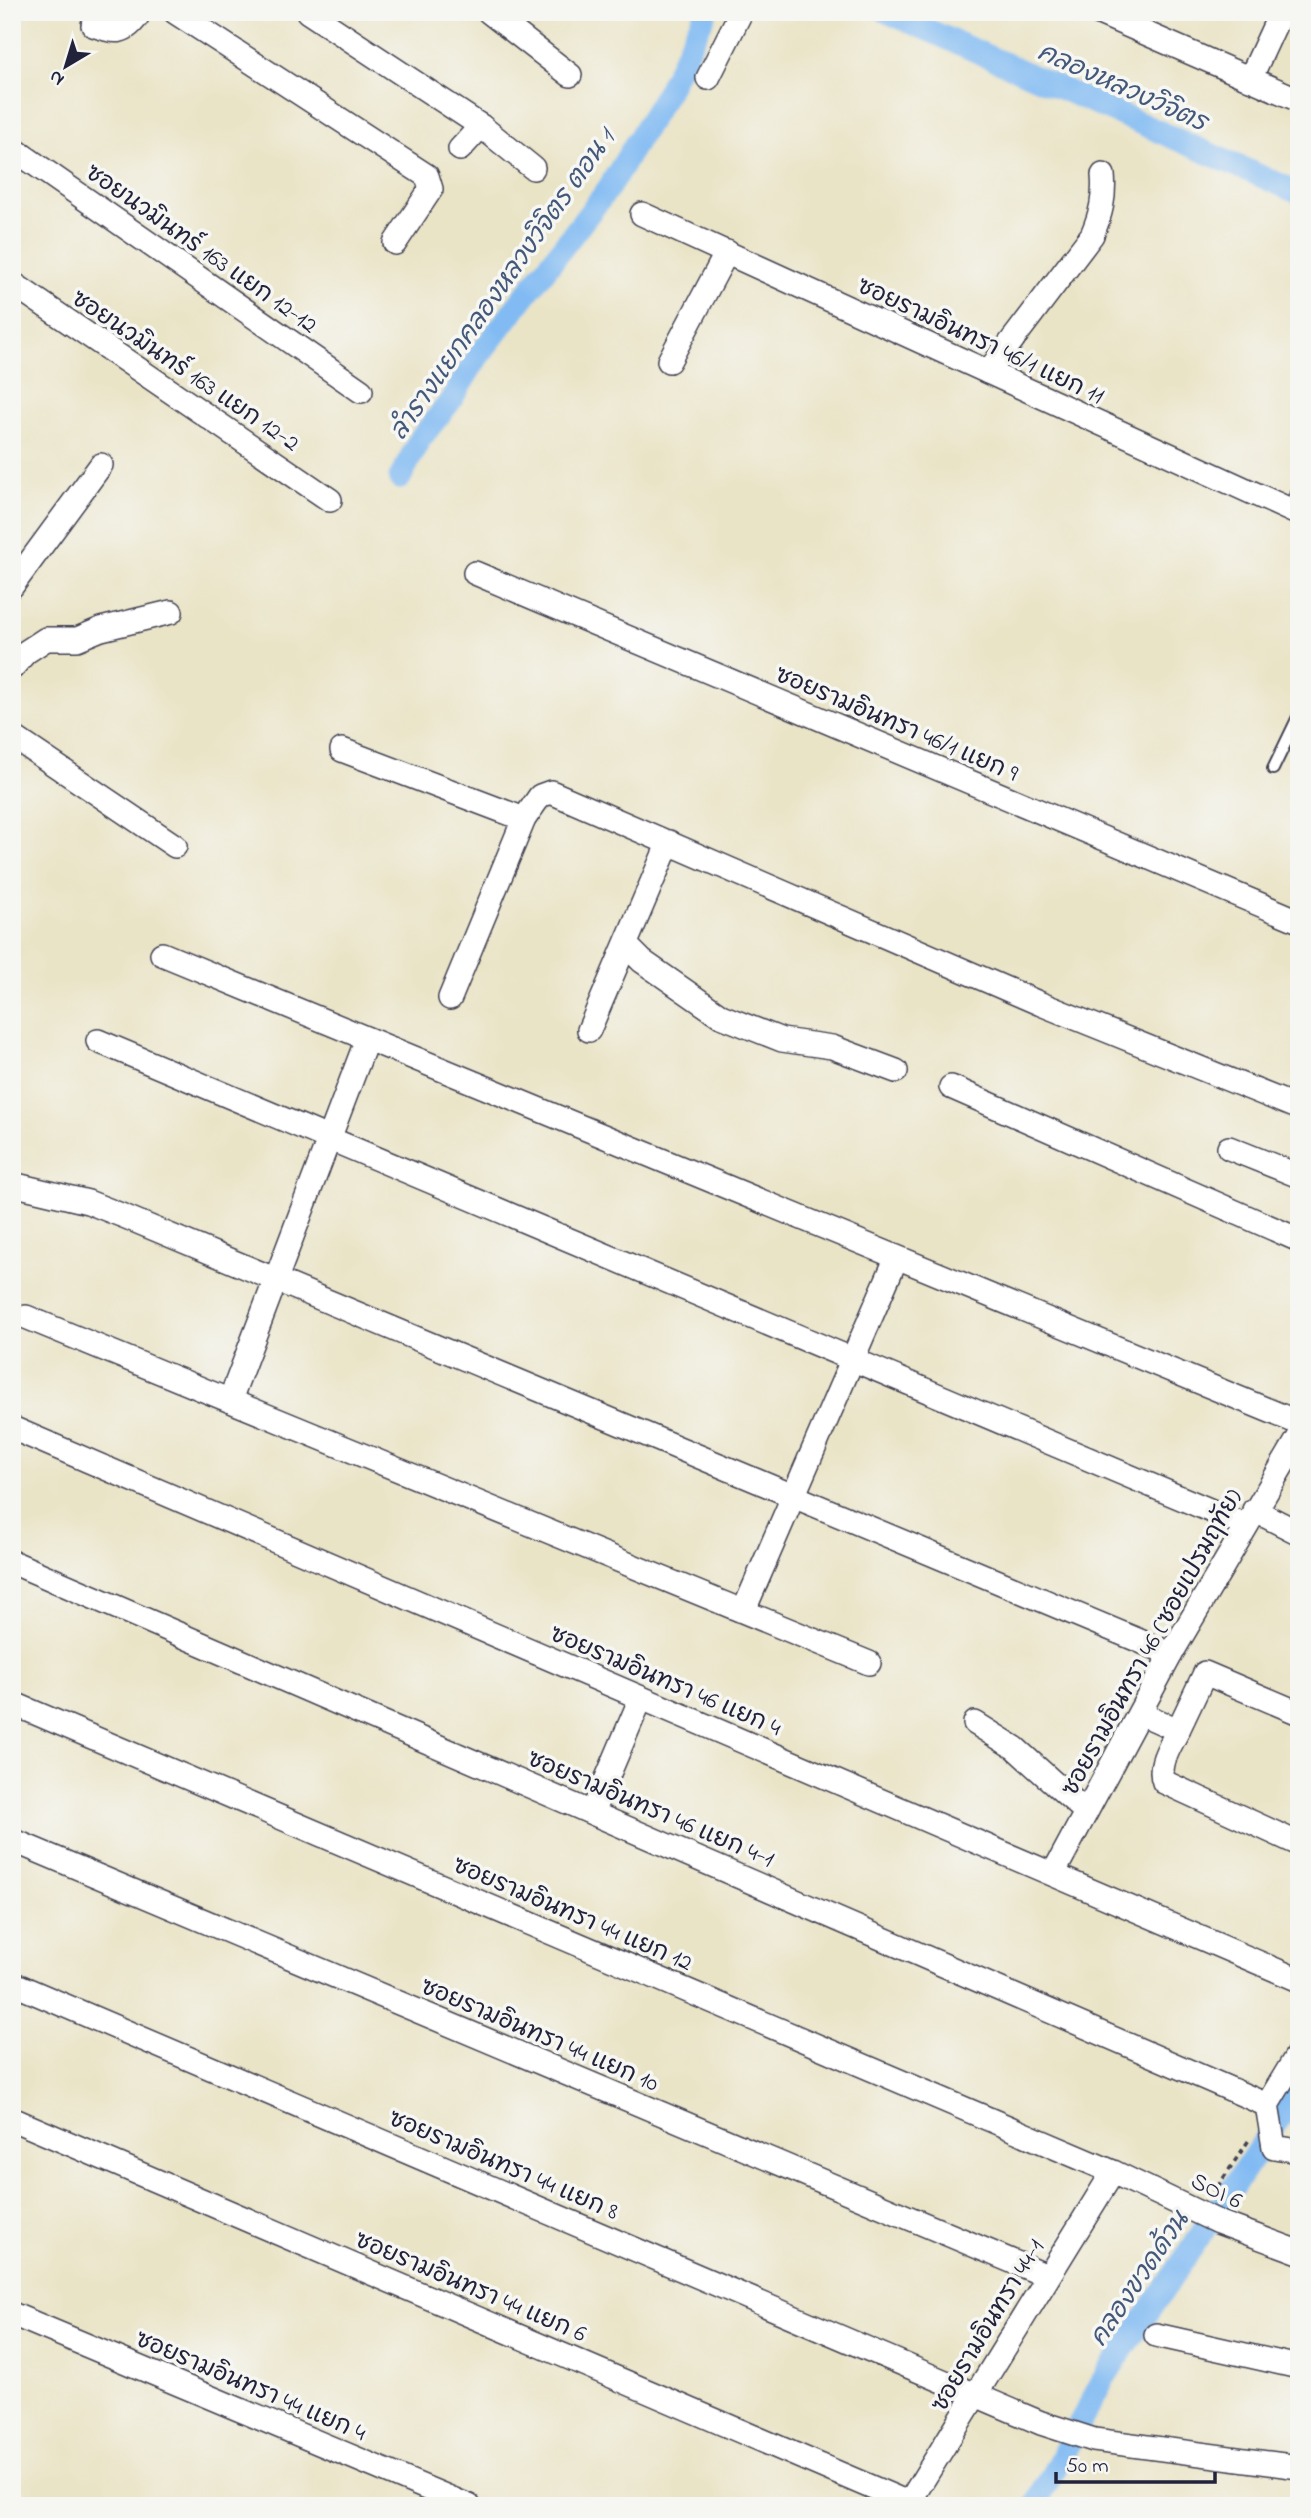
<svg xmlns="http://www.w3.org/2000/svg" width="1311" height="2518" viewBox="0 0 1311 2518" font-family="'Indie Flower','Playpen Sans Thai',sans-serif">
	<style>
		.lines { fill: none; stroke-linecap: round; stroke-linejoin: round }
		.canal { stroke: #82bbf3; stroke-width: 23 }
		.lane-casing { stroke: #403f50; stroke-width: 14 }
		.street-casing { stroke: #403f50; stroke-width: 26 }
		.path { stroke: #403f50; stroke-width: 3.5; stroke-dasharray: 5 5; stroke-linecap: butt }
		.lane { stroke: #fff; stroke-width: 10 }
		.street { stroke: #fff; stroke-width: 23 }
		.labels { text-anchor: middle; stroke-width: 7; stroke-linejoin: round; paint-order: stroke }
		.street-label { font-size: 24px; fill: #22223b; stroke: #f6f6f2 }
		.water-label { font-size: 26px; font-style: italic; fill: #44587b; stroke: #f6f6f2 }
	</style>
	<rect width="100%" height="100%" fill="#f6f6f2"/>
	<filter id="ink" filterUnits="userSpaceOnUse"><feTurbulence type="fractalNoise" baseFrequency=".0143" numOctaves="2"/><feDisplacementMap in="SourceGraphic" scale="14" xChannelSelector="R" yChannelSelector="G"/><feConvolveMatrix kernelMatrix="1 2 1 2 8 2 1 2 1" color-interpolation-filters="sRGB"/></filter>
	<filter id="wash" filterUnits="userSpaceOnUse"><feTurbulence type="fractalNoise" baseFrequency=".00686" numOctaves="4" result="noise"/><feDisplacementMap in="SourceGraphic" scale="28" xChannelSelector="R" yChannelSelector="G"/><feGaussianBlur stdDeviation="1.57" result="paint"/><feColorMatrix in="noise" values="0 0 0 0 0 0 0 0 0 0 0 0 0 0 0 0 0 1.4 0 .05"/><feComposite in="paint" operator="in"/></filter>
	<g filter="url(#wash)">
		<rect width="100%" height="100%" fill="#eae4c7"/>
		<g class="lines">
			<g class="canal">
				<polyline points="887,12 1299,193"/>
				<polyline points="400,478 420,439 449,403 479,355 608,189 668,90 706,12"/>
				<polyline points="1035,2506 1104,2378 1299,2089"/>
			</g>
		</g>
	</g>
	<g filter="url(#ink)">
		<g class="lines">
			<defs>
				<g id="lane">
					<polyline points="1289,509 1299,487"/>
					<polyline points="1273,769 1299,715"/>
				</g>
				<g id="street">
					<polyline points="175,12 427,176 431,189 395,243"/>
					<polyline points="308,12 481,126 533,168"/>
					<polyline points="489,12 570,75"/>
					<polyline points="1097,12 1299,100"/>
					<path d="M93,25C116,33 126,35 140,12"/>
					<polyline points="708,78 741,12"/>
					<polyline points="1250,79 1281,12"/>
					<polyline points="12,148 361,391"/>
					<polyline points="460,149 481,126"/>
					<polyline points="642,214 1299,514"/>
					<polyline points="12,283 330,500"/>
					<polyline points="669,361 727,252"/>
					<path d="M988,372L1092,235C1101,214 1105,197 1103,175"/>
					<polyline points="475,573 1299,921"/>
					<polyline points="12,586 101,465"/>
					<polyline points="12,668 26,652 46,639 77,639 101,629 171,612"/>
					<polyline points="12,736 175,846"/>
					<polyline points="342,750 524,819"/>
					<polyline points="626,945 642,961 721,1016 782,1040 832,1047 896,1071"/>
					<polyline points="162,954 1299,1423"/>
					<polyline points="450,998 524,819 540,796 551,792 1041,1004 1299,1108"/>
					<polyline points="589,1030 669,842"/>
					<polyline points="98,1041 1245,1525"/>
					<polyline points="951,1087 1299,1240"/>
					<polyline points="1229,1148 1299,1176"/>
					<polyline points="12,1184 88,1202 126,1217 1171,1654"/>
					<polyline points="26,1317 869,1663"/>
					<polyline points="230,1400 367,1039"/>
					<polyline points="12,1428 1299,1980"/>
					<polyline points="1254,1510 1299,1533"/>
					<polyline points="12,1562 1267,2105"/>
					<polyline points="744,1610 896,1259"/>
					<polyline points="12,1703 1113,2172 1218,2222 1299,2252"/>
					<path d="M1140,1713L1178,1730C1170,1747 1157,1765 1164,1782L1299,1844"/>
					<polyline points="975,1723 1015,1748 1086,1812"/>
					<polyline points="1178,1730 1205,1673 1299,1713"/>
					<polyline points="593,1811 641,1698"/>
					<polyline points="12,1840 1047,2276"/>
					<polyline points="1053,1874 1171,1654 1299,1437"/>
					<polyline points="12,1983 1041,2423 1094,2440 1299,2467"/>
					<polyline points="1299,2052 1267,2105 1274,2147 1299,2151"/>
					<polyline points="12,2119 908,2503"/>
					<polyline points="12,2314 469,2506"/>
					<polyline points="1156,2335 1299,2367"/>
					<polyline points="907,2506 1113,2172"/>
				</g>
			</defs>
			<use href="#lane" class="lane-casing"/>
			<use href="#street" class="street-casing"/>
			<polyline class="path" points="1212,2195 1251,2137"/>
			<use href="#lane" class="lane"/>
			<use href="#street" class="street"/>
		</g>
	</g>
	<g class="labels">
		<g class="street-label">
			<text transform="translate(202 248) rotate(35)" y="8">ซอยนวมินทร์ 163 แยก 12-12</text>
			<text transform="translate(981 340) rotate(25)" y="8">ซอยรามอินทรา 46/1 แยก 11</text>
			<text transform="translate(186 370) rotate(34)" y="8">ซอยนวมินทร์ 163 แยก 12-2</text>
			<text transform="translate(897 723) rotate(23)" y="8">ซอยรามอินทรา 46/1 แยก 9</text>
			<text transform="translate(1151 1642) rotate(-61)" y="8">ซอยรามอินทรา 46 (ซอยเปรมฤทัย)</text>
			<text transform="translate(666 1680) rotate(23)" y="8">ซอยรามอินทรา 46 แยก 4</text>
			<text transform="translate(651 1808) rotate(23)" y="8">ซอยรามอินทรา 46 แยก 4-1</text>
			<text transform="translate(573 1913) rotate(23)" y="8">ซอยรามอินทรา 44 แยก 12</text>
			<text transform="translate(540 2034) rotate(23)" y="8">ซอยรามอินทรา 44 แยก 10</text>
			<text transform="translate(504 2164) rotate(23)" y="8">ซอยรามอินทรา 44 แยก 8</text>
			<text transform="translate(1217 2190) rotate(26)" y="8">SOI 6</text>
			<text transform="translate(471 2286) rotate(23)" y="8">ซอยรามอินทรา 44 แยก 6</text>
			<text transform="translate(987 2325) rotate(-59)" y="8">ซอยรามอินทรา 44-1</text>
			<text transform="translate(251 2385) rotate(23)" y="8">ซอยรามอินทรา 44 แยก 4</text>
		</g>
		<g class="water-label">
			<text transform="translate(1123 86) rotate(24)" y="9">คลองหลวงวิจิตร</text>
			<text transform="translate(501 284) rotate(-55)" y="9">ลำรางแยกคลองหลวงวิจิตร ตอน 1</text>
			<text transform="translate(1138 2278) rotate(-56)" y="9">คลองขวดด้วน</text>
		</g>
	</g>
	<rect width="1311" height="2518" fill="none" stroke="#f6f6f2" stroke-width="42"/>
	<g transform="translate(66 66) rotate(218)" stroke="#f6f6f2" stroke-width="5" paint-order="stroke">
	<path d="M0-5L12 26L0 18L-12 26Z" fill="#22223b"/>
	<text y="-10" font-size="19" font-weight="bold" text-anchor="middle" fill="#22223b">N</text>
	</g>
	<path d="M1056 2472v10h159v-10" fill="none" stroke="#22223b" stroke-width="3.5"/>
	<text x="1066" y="2472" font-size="21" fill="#22223b" stroke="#f6f6f2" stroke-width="5" paint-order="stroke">50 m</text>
</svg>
